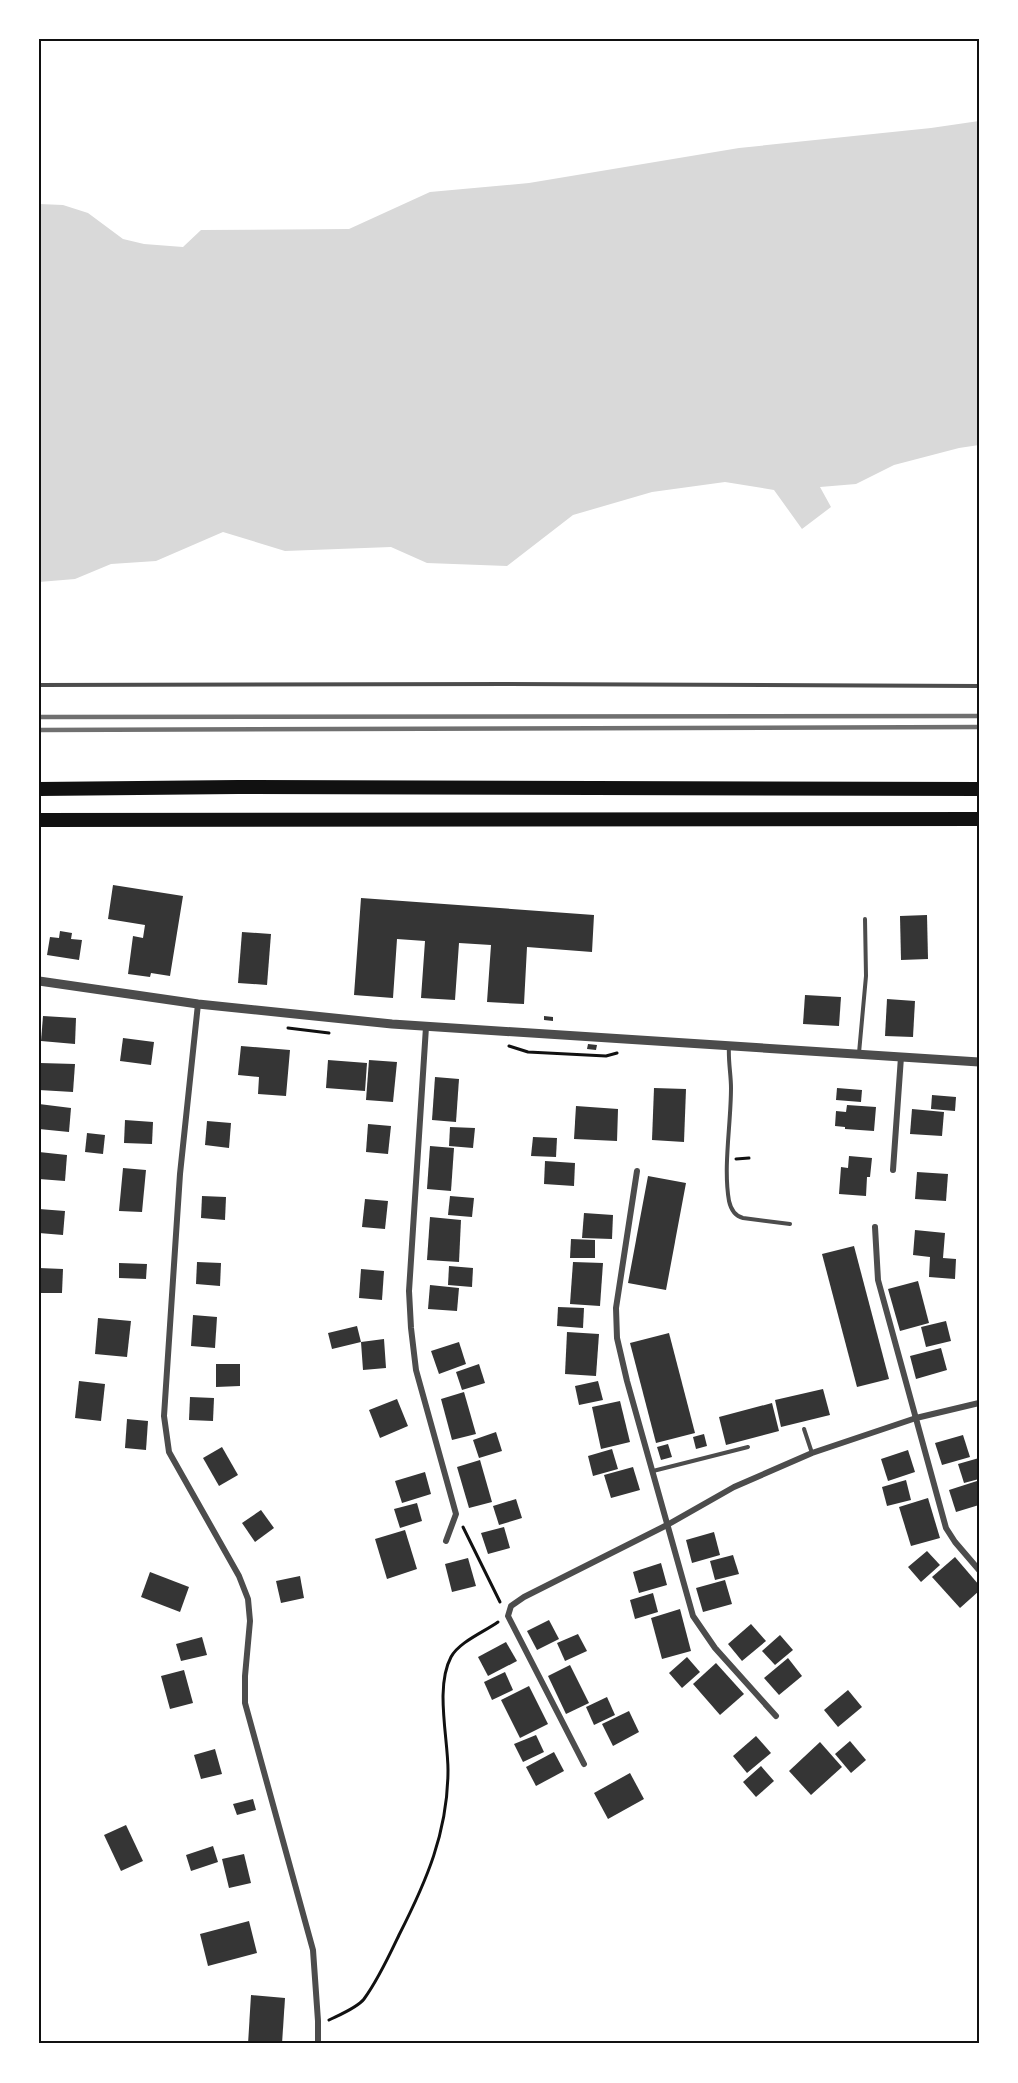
<svg xmlns="http://www.w3.org/2000/svg" width="1018" height="2083" viewBox="0 0 1018 2083" font-family="Raleway,sans-serif">
	<style>
		.water { fill: #d9d9d9 }
		.building { fill: #353535 }
		.lines { fill: none; stroke-linecap: round; stroke-linejoin: round }
		.path { stroke: #111; stroke-width: 3 }
		.service { stroke: #4c4c4c; stroke-width: 4 }
		.minor { stroke: #4c4c4c; stroke-width: 6 }
		.tertiary { stroke: #4c4c4c; stroke-width: 9 }
		.motorway { stroke: #111; stroke-width: 14 }
		.rail { stroke: #707070; stroke-width: 4.5 }
		.neatline { fill: none; stroke: #111; stroke-width: 2 }
	</style>
	<rect width="100%" height="100%" fill="#fff"/>
	<polygon class="water" points="979,121 979,445 959,448 894,465 856,484 820,487 831,507 802,529 774,490 725,482 652,492 573,515 507,566 427,563 391,547 285,551 223,532 156,561 111,564 75,579 39,582 39,204 63,205 88,213 123,239 144,244 183,247 201,230 349,229 430,192 529,183 739,148 931,128"/>
	<g class="building">
		<polygon points="113,885 183,896 170,976 151,973 150,977 128,974 133,936 143,938 145,925 108,919"/>
		<polygon points="361,898 594,915 592,952 527,947 524,1004 487,1002 491,945 459,943 455,1000 421,998 425,941 397,939 393,998 354,995"/>
		<polygon points="927,915 928,959 901,960 900,916"/>
		<polygon points="60,931 72,933 71,939 82,940 79,960 47,955 50,937 59,938"/>
		<polygon points="242,932 271,934 267,985 238,983"/>
		<polygon points="805,995 841,997 839,1026 803,1024"/>
		<polygon points="887,999 915,1001 913,1037 885,1036"/>
		<polygon points="43,1016 76,1018 75,1044 41,1041"/>
		<polygon points="544,1016 553,1017 553,1021 544,1020"/>
		<polygon points="123,1038 154,1042 151,1065 120,1061"/>
		<polygon points="588,1044 597,1045 596,1050 587,1049"/>
		<polygon points="241,1046 290,1050 286,1096 258,1094 259,1077 238,1075"/>
		<polygon points="328,1060 367,1063 365,1091 326,1088"/>
		<polygon points="369,1060 397,1062 393,1102 366,1100"/>
		<polygon points="40,1063 75,1064 73,1092 39,1090"/>
		<polygon points="435,1077 459,1079 456,1122 432,1120"/>
		<polygon points="654,1088 686,1089 684,1142 652,1140"/>
		<polygon points="837,1088 862,1090 861,1102 836,1100"/>
		<polygon points="932,1095 956,1097 955,1111 931,1109"/>
		<polygon points="39,1104 71,1108 69,1132 39,1129"/>
		<polygon points="847,1105 876,1107 874,1131 845,1129 845,1127 835,1126 836,1111 846,1112"/>
		<polygon points="576,1106 618,1109 617,1141 574,1139"/>
		<polygon points="912,1109 944,1112 942,1136 910,1134"/>
		<polygon points="125,1120 153,1122 152,1144 124,1143"/>
		<polygon points="207,1121 231,1123 229,1148 205,1145"/>
		<polygon points="368,1124 391,1126 388,1154 366,1152"/>
		<polygon points="450,1127 475,1128 473,1148 449,1146"/>
		<polygon points="87,1133 105,1135 103,1154 85,1152"/>
		<polygon points="533,1137 557,1138 556,1157 531,1156"/>
		<polygon points="430,1146 454,1148 451,1191 427,1189"/>
		<polygon points="39,1152 67,1155 65,1181 39,1179"/>
		<polygon points="849,1156 872,1158 870,1177 867,1177 866,1196 839,1194 841,1167 848,1168"/>
		<polygon points="545,1161 575,1163 574,1186 544,1184"/>
		<polygon points="123,1168 146,1170 142,1212 119,1211"/>
		<polygon points="917,1172 948,1174 946,1201 915,1199"/>
		<polygon points="648,1176 686,1183 666,1290 628,1283"/>
		<polygon points="202,1196 226,1197 225,1220 201,1218"/>
		<polygon points="450,1196 474,1198 472,1217 448,1215"/>
		<polygon points="365,1199 388,1201 385,1229 362,1227"/>
		<polygon points="39,1209 65,1211 63,1235 39,1233"/>
		<polygon points="584,1213 613,1215 612,1239 582,1238"/>
		<polygon points="430,1217 461,1220 459,1262 427,1260"/>
		<polygon points="915,1230 945,1233 943,1258 956,1259 955,1279 929,1277 930,1257 913,1255"/>
		<polygon points="571,1239 595,1240 595,1258 570,1258"/>
		<polygon points="854,1246 889,1379 857,1387 822,1254"/>
		<polygon points="197,1262 221,1263 220,1286 196,1284"/>
		<polygon points="573,1262 603,1263 600,1306 570,1304"/>
		<polygon points="119,1263 147,1264 146,1279 119,1278"/>
		<polygon points="449,1266 473,1268 472,1287 448,1285"/>
		<polygon points="39,1268 63,1269 62,1293 39,1293"/>
		<polygon points="361,1269 384,1271 382,1300 359,1298"/>
		<polygon points="918,1281 929,1323 900,1331 888,1289"/>
		<polygon points="430,1285 459,1288 457,1311 428,1309"/>
		<polygon points="558,1307 584,1308 583,1328 557,1326"/>
		<polygon points="193,1315 217,1317 215,1348 191,1346"/>
		<polygon points="98,1318 131,1321 127,1357 95,1354"/>
		<polygon points="946,1321 951,1341 926,1347 921,1327"/>
		<polygon points="357,1326 361,1342 384,1339 386,1368 363,1370 361,1342 332,1349 328,1333"/>
		<polygon points="567,1332 599,1334 596,1376 565,1374"/>
		<polygon points="669,1333 695,1433 656,1443 630,1343"/>
		<polygon points="459,1342 466,1364 439,1374 431,1351"/>
		<polygon points="941,1348 947,1370 916,1379 910,1356"/>
		<polygon points="216,1364 240,1364 240,1386 216,1387"/>
		<polygon points="479,1364 485,1383 462,1390 456,1372"/>
		<polygon points="79,1381 105,1384 101,1421 75,1418"/>
		<polygon points="598,1381 603,1400 579,1405 575,1386"/>
		<polygon points="823,1389 830,1415 781,1427 775,1400"/>
		<polygon points="464,1392 476,1434 452,1440 441,1399"/>
		<polygon points="190,1397 214,1398 213,1421 189,1420"/>
		<polygon points="397,1399 408,1426 380,1438 369,1410"/>
		<polygon points="620,1401 630,1442 601,1449 592,1407"/>
		<polygon points="772,1403 779,1431 726,1445 719,1417"/>
		<polygon points="127,1419 148,1421 146,1450 125,1448"/>
		<polygon points="496,1432 502,1451 479,1458 473,1440"/>
		<polygon points="704,1434 707,1446 696,1449 693,1437"/>
		<polygon points="963,1435 970,1457 942,1465 935,1443"/>
		<polygon points="668,1444 672,1457 661,1460 657,1447"/>
		<polygon points="222,1447 238,1475 219,1486 203,1458"/>
		<polygon points="612,1449 618,1469 593,1476 588,1456"/>
		<polygon points="908,1450 915,1472 888,1481 881,1459"/>
		<polygon points="979,1458 979,1479 964,1483 958,1464"/>
		<polygon points="480,1460 492,1502 469,1508 457,1467"/>
		<polygon points="633,1467 640,1490 611,1498 604,1475"/>
		<polygon points="425,1472 431,1494 402,1503 395,1481"/>
		<polygon points="906,1480 911,1500 887,1506 882,1487"/>
		<polygon points="977,1481 979,1490 979,1505 956,1512 949,1490"/>
		<polygon points="928,1498 940,1538 911,1546 899,1507"/>
		<polygon points="516,1499 522,1518 499,1525 493,1506"/>
		<polygon points="417,1503 422,1521 400,1528 394,1509"/>
		<polygon points="261,1510 274,1528 255,1542 242,1523"/>
		<polygon points="504,1527 510,1548 488,1554 481,1533"/>
		<polygon points="405,1530 417,1569 387,1579 375,1539"/>
		<polygon points="714,1532 720,1555 692,1563 686,1540"/>
		<polygon points="927,1551 940,1565 921,1582 908,1567"/>
		<polygon points="733,1555 739,1574 715,1580 710,1561"/>
		<polygon points="955,1557 979,1585 979,1591 960,1608 932,1577"/>
		<polygon points="468,1558 476,1586 452,1592 445,1564"/>
		<polygon points="661,1563 667,1585 639,1593 633,1572"/>
		<polygon points="150,1572 189,1587 180,1612 141,1597"/>
		<polygon points="300,1576 304,1598 281,1603 276,1581"/>
		<polygon points="725,1580 732,1604 703,1612 696,1588"/>
		<polygon points="653,1593 658,1612 635,1619 630,1600"/>
		<polygon points="680,1609 691,1651 662,1659 651,1618"/>
		<polygon points="549,1620 559,1639 537,1650 527,1631"/>
		<polygon points="751,1624 766,1641 742,1661 728,1644"/>
		<polygon points="578,1634 587,1651 565,1661 557,1643"/>
		<polygon points="780,1635 793,1650 775,1665 762,1651"/>
		<polygon points="202,1637 207,1655 181,1661 176,1644"/>
		<polygon points="506,1642 517,1661 488,1676 478,1657"/>
		<polygon points="687,1657 700,1672 682,1688 669,1673"/>
		<polygon points="788,1658 802,1676 779,1695 764,1678"/>
		<polygon points="716,1663 744,1694 720,1715 693,1684"/>
		<polygon points="570,1665 589,1703 566,1714 548,1676"/>
		<polygon points="184,1670 193,1703 170,1709 161,1676"/>
		<polygon points="505,1672 513,1690 492,1700 484,1682"/>
		<polygon points="529,1686 548,1724 520,1738 501,1700"/>
		<polygon points="848,1690 862,1707 838,1727 824,1710"/>
		<polygon points="607,1697 615,1715 594,1725 586,1707"/>
		<polygon points="629,1711 639,1732 613,1746 602,1724"/>
		<polygon points="536,1735 544,1752 523,1762 514,1744"/>
		<polygon points="756,1736 771,1753 747,1773 733,1756"/>
		<polygon points="850,1741 866,1760 851,1773 835,1754"/>
		<polygon points="820,1742 842,1767 811,1795 789,1771"/>
		<polygon points="215,1749 222,1774 201,1779 194,1755"/>
		<polygon points="554,1752 564,1771 536,1786 526,1767"/>
		<polygon points="761,1766 774,1781 756,1797 743,1782"/>
		<polygon points="630,1773 644,1799 608,1819 594,1793"/>
		<polygon points="253,1799 256,1810 237,1815 233,1804"/>
		<polygon points="126,1825 143,1861 121,1871 104,1835"/>
		<polygon points="213,1846 218,1862 191,1871 186,1855"/>
		<polygon points="244,1854 251,1883 229,1888 222,1859"/>
		<polygon points="249,1921 257,1953 208,1966 200,1934"/>
		<polygon points="251,1995 285,1998 282,2044 248,2044"/>
	</g>
	<g class="lines">
		<g class="path">
			<polyline points="288,1028 329,1033"/>
			<polyline points="509,1046 528,1052 606,1056 617,1053"/>
			<polyline points="736,1159 749,1158"/>
			<polyline points="463,1527 500,1602"/>
			<path d="M329,2020C339,2015 357,2008 364,1999C378,1980 389,1956 399,1935C426,1882 448,1832 448,1770C448,1738 435,1687 451,1657C459,1642 484,1632 498,1622"/>
		</g>
		<g class="service">
			<polyline points="39,685 507,684 979,686"/>
			<path d="M729,1046C728,1061 731,1074 731,1088C731,1124 723,1167 729,1201C731,1210 735,1216 743,1218L790,1224"/>
			<polyline points="859,1053 866,976 865,919"/>
			<polyline points="804,1429 812,1453"/>
			<polyline points="653,1471 748,1447"/>
		</g>
		<g class="minor">
			<polyline points="198,1004 180,1174 164,1416 169,1452 239,1576 248,1599 250,1621 245,1676 245,1703 313,1950 318,2021 318,2044"/>
			<polyline points="426,1027 409,1291 411,1328 416,1370 456,1514 446,1541"/>
			<polyline points="893,1170 901,1057"/>
			<polyline points="637,1171 616,1308 617,1338 627,1381 693,1616 715,1648 776,1716"/>
			<polyline points="875,1227 878,1280 946,1528 955,1542 979,1570"/>
			<polyline points="584,1764 508,1616 511,1606 524,1597 667,1525 734,1487 812,1453 916,1418 979,1403"/>
		</g>
		<polyline class="tertiary" points="39,981 198,1004 392,1024 979,1062"/>
		<g class="motorway">
			<polyline points="39,789 238,787 979,789"/>
			<polyline points="39,820 979,819"/>
		</g>
		<g class="rail">
			<polyline points="39,717 979,716"/>
			<polyline points="39,730 979,727"/>
		</g>
	</g>
	<rect width="1018" height="2083" fill="none" stroke="#ffffff" stroke-width="81"/>
	<rect x="40" y="40" width="938" height="2002" class="neatline"/>
</svg>
